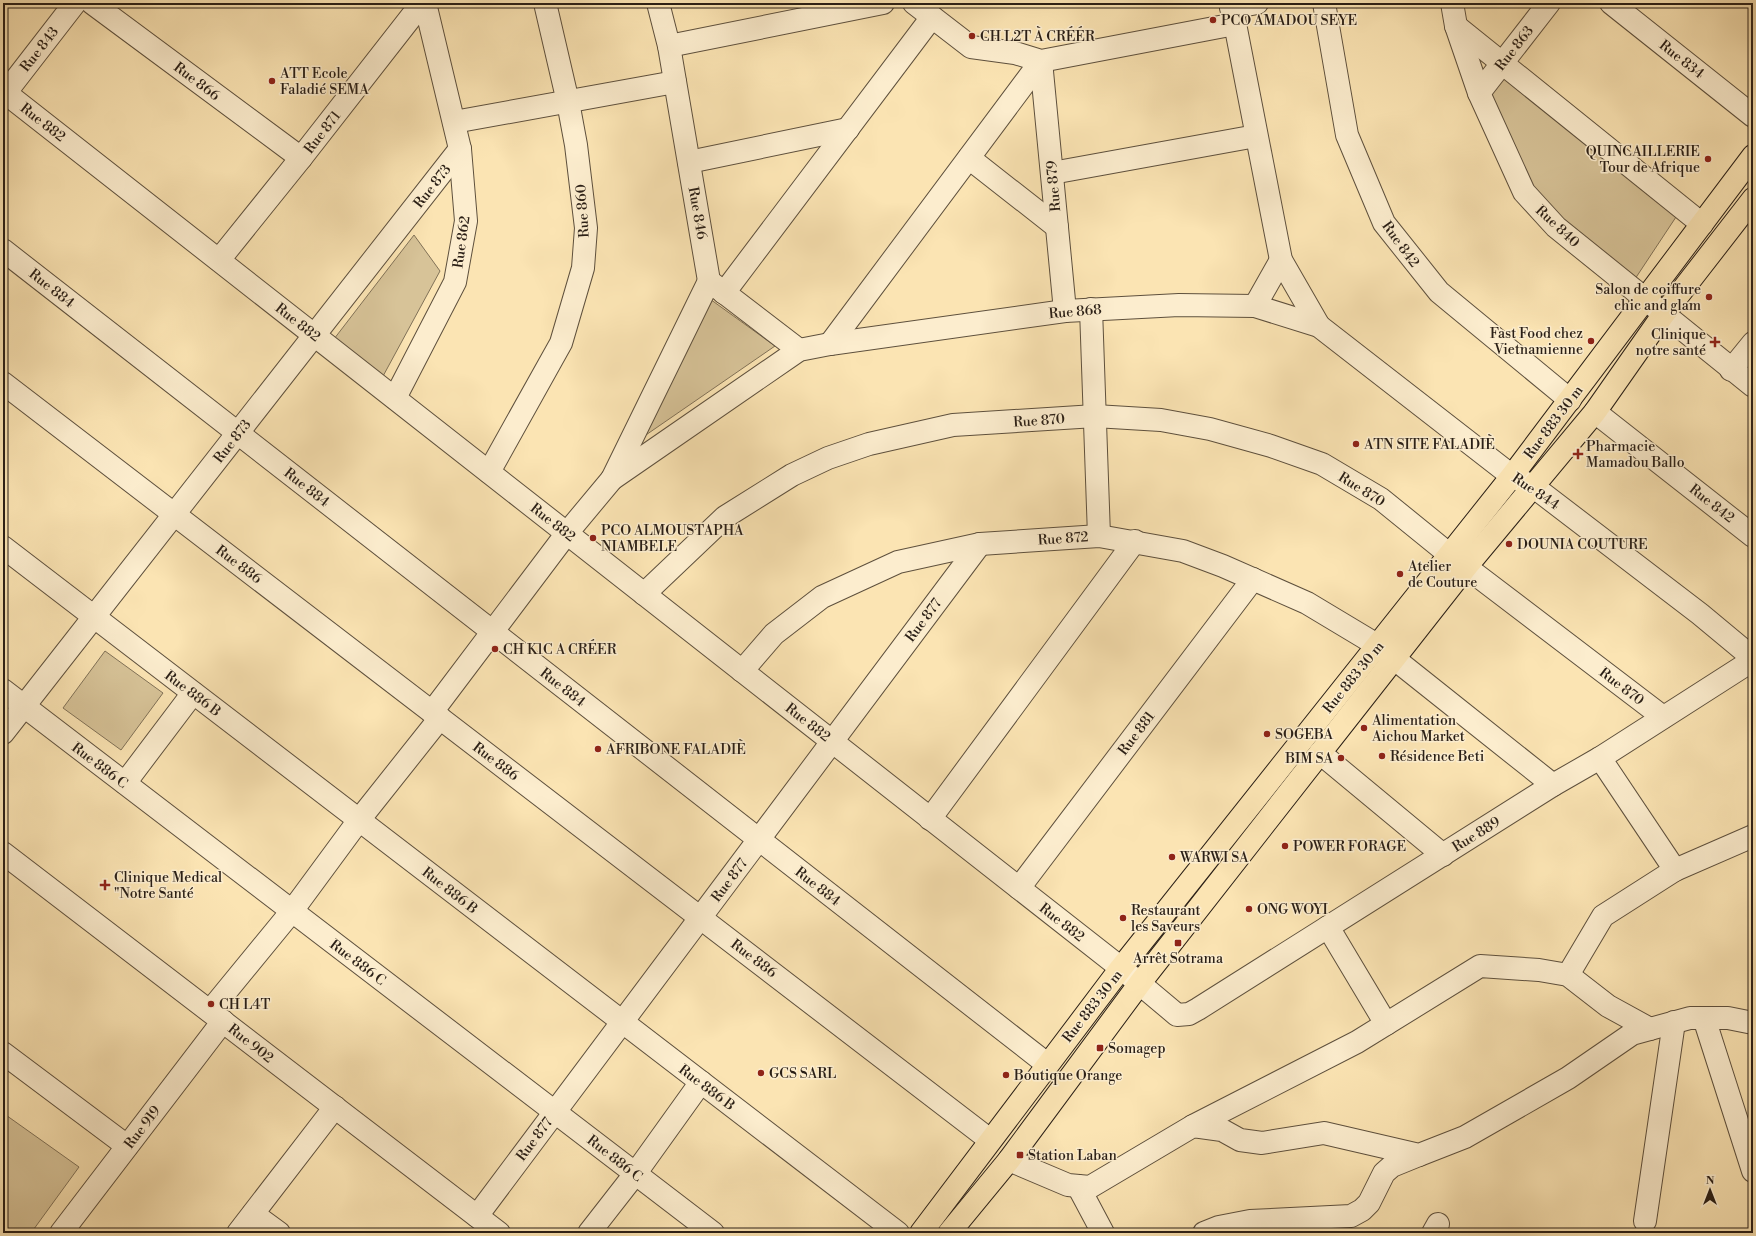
<svg xmlns="http://www.w3.org/2000/svg" width="1756" height="1236" viewBox="0 0 1756 1236" font-family="'Libre Bodoni',serif">
	<style>
		.green { fill: #d7c398; stroke: #807157 }
		.lines { fill: none; stroke-linecap: round; stroke-linejoin: round }
		.minor-casing { stroke: #5e503d; stroke-width: 24 }
		.major-casing { stroke: #2a1f16; stroke-width: 24 }
		.minor { stroke: #fcedce; stroke-width: 22 }
		.major { stroke: #fbe4b3; stroke-width: 22 }
		.poi-dot { fill: #8f2418; stroke: #fcedce; stroke-width: 1.5 }
		.labels { text-anchor: middle; stroke-width: 3; stroke-linejoin: round; paint-order: stroke }
		.poi-label { font-size: 14px; fill: #2a1f16; stroke: #fcedce; text-anchor: start }
		.street-label { font-size: 14px; fill: #2a1f16; stroke: #fcedce }
	</style>
	<rect width="100%" height="100%" fill="#fbe4b3"/>
	<filter id="stains"><feTurbulence type="fractalNoise" baseFrequency=".005" numOctaves="4"/><feColorMatrix values="0 0 0 0 .2 0 0 0 0 .09 0 0 0 0 .02 0 0 0 .5 -.17"/></filter>
	<radialGradient id="worn" r=".72"><stop offset=".6" stop-color="#630" stop-opacity="0"/><stop offset="1" stop-color="#630" stop-opacity=".3"/></radialGradient>
	<g class="green">
		<polygon points="1506,75 1678,214 1633,282 1534,193 1483,94"/>
		<polygon points="414,235 440,271 382,378 334,339"/>
		<polygon points="703,294 775,346 627,448"/>
		<polygon points="105,651 163,693 121,750 63,708"/>
		<polygon points="3,1113 79,1167 31,1233 3,1233"/>
	</g>
	<g class="lines">
		<defs>
			<g id="minor">
				<polyline points="92,3 301,158"/>
				<polyline points="658,3 669,46 709,281 799,350"/>
				<polyline points="914,3 971,47 1015,53 1041,61 1235,24"/>
				<polyline points="1231,3 1281,260 1319,326"/>
				<polyline points="1324,3 1347,135 1384,223 1439,292 1570,400"/>
				<polyline points="1452,3 1456,26 1479,93 1524,192 1556,227 1753,386"/>
				<polyline points="1611,3 1753,116"/>
				<polyline points="1231,8 1257,3"/>
				<polyline points="1456,26 1702,224"/>
				<polyline points="669,46 883,3"/>
				<polyline points="1041,61 1065,311"/>
				<polyline points="3,91 1121,968 1177,1015 1189,1014 1198,1009 1553,785 1600,758 1753,660"/>
				<polyline points="1479,93 1549,3"/>
				<polyline points="3,96 75,3"/>
				<polyline points="454,122 675,82"/>
				<polyline points="969,158 1057,227"/>
				<polyline points="689,162 848,129"/>
				<polyline points="1052,173 1256,136"/>
				<polyline points="3,250 1047,1064"/>
				<polyline points="219,260 301,158 422,3"/>
				<polyline points="724,293 932,17"/>
				<polyline points="1255,306 1281,260"/>
				<polyline points="1091,309 1099,536"/>
				<polyline points="830,344 1041,61"/>
				<polyline points="1731,370 1753,343"/>
				<polyline points="3,383 990,1140"/>
				<polyline points="395,398 455,282 466,221 460,149 425,3"/>
				<polyline points="1595,412 1753,536"/>
				<polyline points="489,472 561,343 583,268 586,228 576,145 568,102 545,3"/>
				<polyline points="612,479 799,350 830,344 1065,311 1179,305 1255,306 1319,326 1512,476 1534,487 1700,614 1753,658"/>
				<polyline points="3,547 898,1233"/>
				<polyline points="1466,567 1663,717"/>
				<polyline points="644,594 725,517 792,475 828,458 869,444 953,425 1095,416 1161,420 1210,429 1271,446 1322,464 1381,499 1450,555"/>
				<polyline points="742,671 774,634 822,597 898,562 980,544 1099,536 1183,551 1223,566 1307,603 1377,645 1553,785"/>
				<polyline points="3,690 713,1233"/>
				<polyline points="432,712 567,533 612,479 709,281"/>
				<polyline points="3,733 460,149"/>
				<polyline points="1320,753 1443,855"/>
				<polyline points="1600,758 1675,870"/>
				<polyline points="125,783 193,693"/>
				<polyline points="930,819 1135,541"/>
				<polyline points="3,853 499,1233"/>
				<polyline points="1019,888 1253,579"/>
				<polyline points="1328,927 1386,1024"/>
				<polyline points="1568,975 1603,916 1675,870 1753,836"/>
				<polyline points="210,1011 292,911 359,820 440,718"/>
				<polyline points="1704,1018 1753,1171"/>
				<polyline points="3,1053 127,1146"/>
				<polyline points="1193,1126 1357,1042 1480,966 1539,970 1568,975 1608,1006 1650,1029"/>
				<polyline points="1009,1160 1068,1185 1090,1187 1193,1126 1222,1130 1240,1140 1262,1143 1324,1133 1419,1155 1465,1137 1568,1078 1632,1034 1690,1018 1728,1018 1753,1023"/>
				<polyline points="1078,1186 1103,1233"/>
				<polyline points="253,1214 279,1233"/>
				<polyline points="477,1216 980,544"/>
				<polyline points="1645,1221 1674,1022"/>
				<polyline points="61,1233 223,1021"/>
				<polyline points="238,1233 335,1107"/>
				<polyline points="589,1233 635,1174 701,1082"/>
				<polyline points="1204,1233 1219,1227 1250,1221 1351,1216 1362,1210 1369,1203 1384,1173 1392,1166 1419,1155"/>
				<polyline points="1433,1233 1438,1224"/>
			</g>
			<g id="major">
				<polyline points="921,1233 1121,968 1512,476 1753,156"/>
				<polyline points="949,1233 1009,1160 1140,983 1320,753 1466,567 1595,412 1663,315 1753,199"/>
			</g>
		</defs>
		<use href="#minor" class="minor-casing"/>
		<use href="#major" class="major-casing"/>
		<use href="#minor" class="minor"/>
		<use href="#major" class="major"/>
	</g>
	<g class="poi-dot">
		<circle cx="1213" cy="20" r="4"/>
		<circle cx="972" cy="36" r="4"/>
		<circle cx="272" cy="81" r="4"/>
		<circle cx="1708" cy="159" r="4"/>
		<circle cx="1709" cy="297" r="4"/>
		<circle cx="1591" cy="341" r="4"/>
		<path d="M1713 336h4v4h4v4h-4v4h-4v-4h-4v-4h4z"/>
		<circle cx="1356" cy="444" r="4"/>
		<path d="M1576 448h4v4h4v4h-4v4h-4v-4h-4v-4h4z"/>
		<circle cx="593" cy="538" r="4"/>
		<circle cx="1509" cy="544" r="4"/>
		<circle cx="1400" cy="574" r="4"/>
		<circle cx="495" cy="649" r="4"/>
		<circle cx="1364" cy="728" r="4"/>
		<circle cx="1267" cy="734" r="4"/>
		<circle cx="598" cy="749" r="4"/>
		<circle cx="1382" cy="756" r="4"/>
		<circle cx="1341" cy="758" r="4"/>
		<circle cx="1285" cy="846" r="4"/>
		<circle cx="1172" cy="857" r="4"/>
		<path d="M103 879h4v4h4v4h-4v4h-4v-4h-4v-4h4z"/>
		<circle cx="1249" cy="909" r="4"/>
		<circle cx="1123" cy="918" r="4"/>
		<rect x="1174" y="939" width="8" height="8" rx="2"/>
		<circle cx="211" cy="1004" r="4"/>
		<rect x="1096" y="1044" width="8" height="8" rx="2"/>
		<circle cx="761" cy="1073" r="4"/>
		<circle cx="1006" cy="1075" r="4"/>
		<rect x="1016" y="1151" width="8" height="8" rx="2"/>
	</g>
	<g class="labels">
		<g class="poi-label">
			<text x="1221" y="25">PCO AMADOU SEYE</text>
			<text x="980" y="41">CH L2T À CRÉÉR</text>
			<text x="280" y="78">ATT Ecole<tspan x="280" dy="16">Faladié SEMA</tspan></text>
			<text x="1700" y="156" text-anchor="end">QUINCAILLERIE<tspan x="1700" dy="16">Tour de Afrique</tspan></text>
			<text x="1701" y="294" text-anchor="end">Salon de coiffure<tspan x="1701" dy="16">chic and glam</tspan></text>
			<text x="1583" y="338" text-anchor="end">Fast Food chez<tspan x="1583" dy="16">Vietnamienne</tspan></text>
			<text x="1706" y="339" text-anchor="end">Clinique<tspan x="1706" dy="16">notre santé</tspan></text>
			<text x="1364" y="449">ATN SITE FALADIÈ</text>
			<text x="1586" y="451">Pharmacie<tspan x="1586" dy="16">Mamadou Ballo</tspan></text>
			<text x="601" y="535">PCO ALMOUSTAPHA<tspan x="601" dy="16">NIAMBELE</tspan></text>
			<text x="1517" y="549">DOUNIA COUTURE</text>
			<text x="1408" y="571">Atelier<tspan x="1408" dy="16">de Couture</tspan></text>
			<text x="503" y="654">CH K1C A CRÉER</text>
			<text x="1372" y="725">Alimentation<tspan x="1372" dy="16">Aichou Market</tspan></text>
			<text x="1275" y="739">SOGEBA</text>
			<text x="606" y="754">AFRIBONE FALADIÈ</text>
			<text x="1390" y="761">Résidence Beti</text>
			<text x="1333" y="763" text-anchor="end">BIM SA</text>
			<text x="1293" y="851">POWER FORAGE</text>
			<text x="1180" y="862">WARWI SA</text>
			<text x="114" y="882">Clinique Medical<tspan x="114" dy="16">"Notre Santé</tspan></text>
			<text x="1257" y="914">ONG WOYI</text>
			<text x="1131" y="915">Restaurant<tspan x="1131" dy="16">les Saveurs</tspan></text>
			<text x="1178" y="963" text-anchor="middle">Arrêt Sotrama</text>
			<text x="219" y="1009">CH L4T</text>
			<text x="1108" y="1053">Somagep</text>
			<text x="769" y="1078">GCS SARL</text>
			<text x="1014" y="1080">Boutique Orange</text>
			<text x="1028" y="1160">Station Laban</text>
		</g>
		<g class="street-label">
			<text transform="translate(1514 48) rotate(-52)" y="5">Rue 863</text>
			<text transform="translate(39 49) rotate(-52)" y="5">Rue 843</text>
			<text transform="translate(1682 59) rotate(38)" y="5">Rue 834</text>
			<text transform="translate(197 81) rotate(37)" y="5">Rue 866</text>
			<text transform="translate(43 122) rotate(38)" y="5">Rue 882</text>
			<text transform="translate(322 132) rotate(-52)" y="5">Rue 871</text>
			<text transform="translate(432 186) rotate(-52)" y="5">Rue 873</text>
			<text transform="translate(1053 186) rotate(-95)" y="5">Rue 879</text>
			<text transform="translate(582 211) rotate(-94)" y="5">Rue 860</text>
			<text transform="translate(698 213) rotate(80)" y="5">Rue 846</text>
			<text transform="translate(1558 226) rotate(43)" y="5">Rue 840</text>
			<text transform="translate(461 242) rotate(-82)" y="5">Rue 862</text>
			<text transform="translate(1401 244) rotate(54)" y="5">Rue 842</text>
			<text transform="translate(52 288) rotate(38)" y="5">Rue 884</text>
			<text transform="translate(1075 311) rotate(-5)" y="5">Rue 868</text>
			<text transform="translate(298 322) rotate(38)" y="5">Rue 882</text>
			<text transform="translate(1039 420) rotate(-4)" y="5">Rue 870</text>
			<text transform="translate(1553 422) rotate(-53)" y="5">Rue 883 30 m</text>
			<text transform="translate(232 441) rotate(-52)" y="5">Rue 873</text>
			<text transform="translate(307 487) rotate(38)" y="5">Rue 884</text>
			<text transform="translate(1362 489) rotate(32)" y="5">Rue 870</text>
			<text transform="translate(1536 491) rotate(34)" y="5">Rue 844</text>
			<text transform="translate(1712 503) rotate(38)" y="5">Rue 842</text>
			<text transform="translate(553 522) rotate(38)" y="5">Rue 882</text>
			<text transform="translate(1063 538) rotate(-4)" y="5">Rue 872</text>
			<text transform="translate(239 564) rotate(37)" y="5">Rue 886</text>
			<text transform="translate(923 620) rotate(-53)" y="5">Rue 877</text>
			<text transform="translate(1353 677) rotate(-51)" y="5">Rue 883 30 m</text>
			<text transform="translate(1622 686) rotate(37)" y="5">Rue 870</text>
			<text transform="translate(563 687) rotate(38)" y="5">Rue 884</text>
			<text transform="translate(193 693) rotate(37)" y="5">Rue 886 B</text>
			<text transform="translate(808 722) rotate(38)" y="5">Rue 882</text>
			<text transform="translate(1136 733) rotate(-53)" y="5">Rue 881</text>
			<text transform="translate(496 761) rotate(37)" y="5">Rue 886</text>
			<text transform="translate(100 765) rotate(37)" y="5">Rue 886 C</text>
			<text transform="translate(1476 834) rotate(-32)" y="5">Rue 889</text>
			<text transform="translate(729 880) rotate(-53)" y="5">Rue 877</text>
			<text transform="translate(818 886) rotate(38)" y="5">Rue 884</text>
			<text transform="translate(450 890) rotate(38)" y="5">Rue 886 B</text>
			<text transform="translate(1062 922) rotate(38)" y="5">Rue 882</text>
			<text transform="translate(754 958) rotate(37)" y="5">Rue 886</text>
			<text transform="translate(358 962) rotate(37)" y="5">Rue 886 C</text>
			<text transform="translate(1092 1006) rotate(-52)" y="5">Rue 883 30 m</text>
			<text transform="translate(251 1043) rotate(38)" y="5">Rue 902</text>
			<text transform="translate(707 1087) rotate(37)" y="5">Rue 886 B</text>
			<text transform="translate(142 1127) rotate(-53)" y="5">Rue 919</text>
			<text transform="translate(534 1139) rotate(-53)" y="5">Rue 877</text>
			<text transform="translate(615 1158) rotate(38)" y="5">Rue 886 C</text>
		</g>
	</g>
	<rect width="1756" height="1236" fill="none" stroke="#fbe4b3" stroke-width="16"/>
	<rect x="4" y="4" width="1748" height="1228" fill="none" stroke="#2a1f16" stroke-width="2"/>
	<rect x="8" y="8" width="1740" height="1220" fill="none" stroke="#2a1f16"/>
	<g transform="translate(1710 1190)" stroke="#fcedce" stroke-width="3" paint-order="stroke">
	<path d="M0-3L7 15L0 10L-7 15Z" fill="#2a1f16"/>
	<text y="-6" font-size="11" font-weight="bold" text-anchor="middle" fill="#2a1f16">N</text>
	</g>
	<rect width="100%" height="100%" filter="url(#stains)"/>
	<rect width="100%" height="100%" fill="url(#worn)"/>
</svg>
